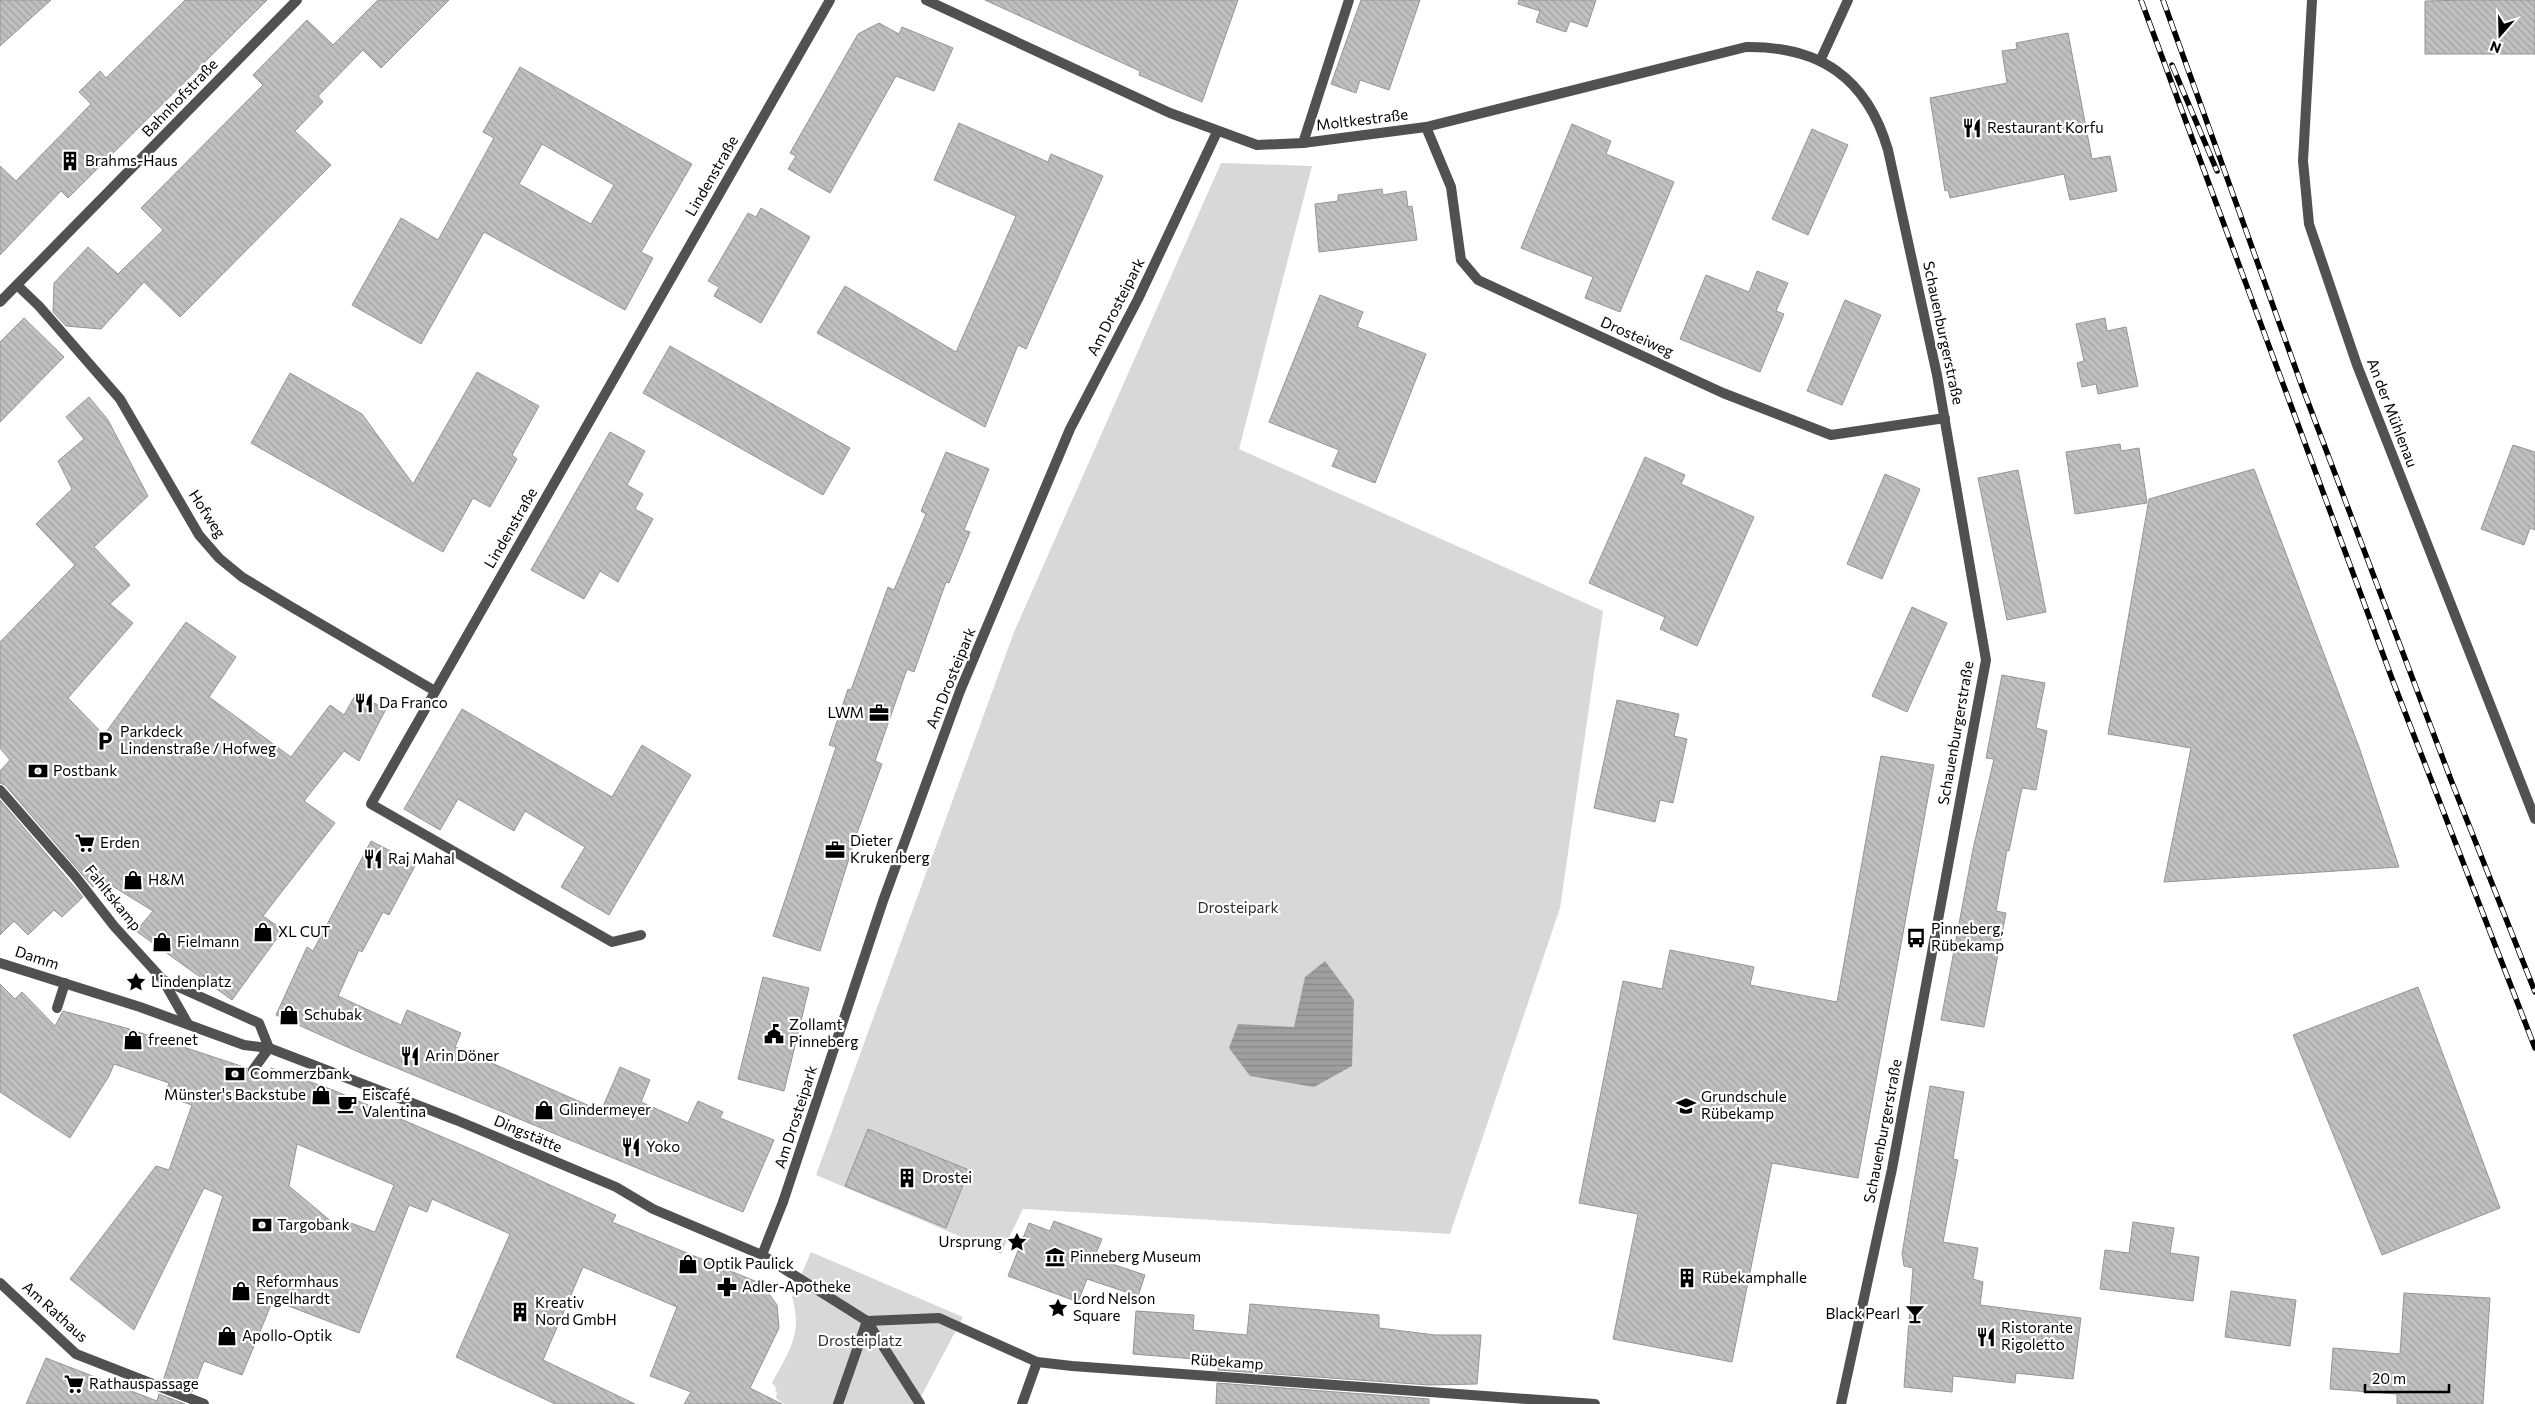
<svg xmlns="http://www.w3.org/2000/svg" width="2535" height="1404" viewBox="0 0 2535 1404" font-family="Commissioner,sans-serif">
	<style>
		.green { fill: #d8d8d8 }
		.water { fill: url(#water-rules) }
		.building { fill: url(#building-back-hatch); stroke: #959595; fill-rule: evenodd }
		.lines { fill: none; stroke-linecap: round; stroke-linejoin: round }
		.pedestrian { stroke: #515151; stroke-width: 10 }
		.minor { stroke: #515151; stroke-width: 10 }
		.rail-casing { stroke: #000; stroke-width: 5.5 }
		.rail { stroke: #fff; stroke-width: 4; stroke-dasharray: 11; stroke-linecap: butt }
		.labels { text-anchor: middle; stroke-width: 4.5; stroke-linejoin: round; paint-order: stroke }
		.street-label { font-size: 15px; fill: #000; stroke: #fff }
		.poi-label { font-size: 15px; fill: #000; stroke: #fff; text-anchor: start }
		.park-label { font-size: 15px; fill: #2f2f2f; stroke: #fff }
	</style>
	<defs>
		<pattern id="water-rules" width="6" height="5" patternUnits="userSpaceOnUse" patternTransform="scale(1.25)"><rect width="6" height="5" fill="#9f9f9f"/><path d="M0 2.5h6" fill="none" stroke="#878787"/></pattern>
		<pattern id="building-back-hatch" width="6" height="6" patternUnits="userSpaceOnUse" patternTransform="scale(1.25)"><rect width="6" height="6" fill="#c0c0c0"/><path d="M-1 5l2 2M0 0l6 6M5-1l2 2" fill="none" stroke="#a3a3a3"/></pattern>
	</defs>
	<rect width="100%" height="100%" fill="#fff"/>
	<g class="green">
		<polygon points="1221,163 1312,166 1239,449 1603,611 1560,908 1450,1234 1023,1209 1001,1254 816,1175 1014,632"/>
		<path d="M811,1252L963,1317L917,1404H784L776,1398L777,1392L775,1391L776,1388L772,1383C789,1351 803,1334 792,1297Z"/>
	</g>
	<polygon class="water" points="1325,961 1354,1000 1352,1066 1314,1087 1250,1076 1229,1048 1238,1024 1294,1027 1305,977"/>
	<g class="building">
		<polygon points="0,0 51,0 0,46"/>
		<polygon points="185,0 267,0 68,198 61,191 0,255 0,166 16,181 91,104 79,92 100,71 106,78"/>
		<polygon points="378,0 449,0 381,68 363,50 318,96 323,102 295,131 331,165 180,317 144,282 101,329 66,326 53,312 54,283 88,247 118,274 163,230 141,208 263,85 253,75 307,20 333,45"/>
		<polygon points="985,0 1238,0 1202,102 1139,75 1140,71"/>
		<polygon points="1361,0 1420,0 1389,90 1360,80 1356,93 1331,84"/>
		<polygon points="1519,0 1596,0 1587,27 1570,21 1566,32 1536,22 1540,11 1518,4"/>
		<polygon points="2469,0 2535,0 2535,54 2425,54 2425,1"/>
		<polygon points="879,23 899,34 902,27 953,48 934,91 896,76 830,193 788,169 796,156 790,153 858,34"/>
		<polygon points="2068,33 2092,159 2110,156 2117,191 2070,200 2064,174 1950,198 1948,190 1945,191 1930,98 2007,83 2002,51 2017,49 2016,43"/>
		<path d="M520,67L692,164L641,252L653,258L625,310L484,232L421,344L352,305L401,218L438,240L494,138L483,132ZM542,144L614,185L591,224L519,184Z"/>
		<polygon points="959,123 1048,162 1051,154 1103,176 1026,349 1018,345 985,427 817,333 845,286 956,352 1016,216 934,180"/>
		<polygon points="1572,124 1611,141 1606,154 1674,182 1620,312 1585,298 1593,277 1521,248"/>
		<polygon points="1812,129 1848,145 1808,235 1772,219"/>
		<polygon points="1382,189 1383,195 1406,191 1408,207 1412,206 1417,240 1319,252 1315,204 1338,201 1338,195"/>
		<polygon points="761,208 810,237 761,323 714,296 719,287 708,281 748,213 756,217"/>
		<polygon points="1757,271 1788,283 1776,311 1784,314 1760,372 1680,339 1706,275 1749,292"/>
		<polygon points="1320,295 1363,312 1357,327 1426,354 1375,483 1332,466 1339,450 1269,422"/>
		<polygon points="1845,300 1881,315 1842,405 1807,391"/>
		<polygon points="24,318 64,357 0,422 0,342"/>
		<polygon points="2105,318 2107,331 2126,327 2138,386 2098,394 2096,384 2082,387 2077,363 2084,361 2076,324"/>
		<polygon points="670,346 850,448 823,495 643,393"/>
		<polygon points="477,372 539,406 512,455 517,459 490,507 473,498 443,552 251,443 290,373 362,414 413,484"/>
		<polygon points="89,397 108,420 148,496 94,547 130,585 110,604 133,623 68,698 104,735 186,622 236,657 209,697 291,757 330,705 344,715 356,694 386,709 359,761 344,751 304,801 335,823 263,916 283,930 232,1000 136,931 153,911 101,879 93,887 5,785 0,783 0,771 10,760 0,748 0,642 75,565 36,524 72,489 58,461 84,439 66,417"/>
		<polygon points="610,432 645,451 627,485 643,494 635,509 653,519 618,582 600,571 584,599 531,570"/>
		<polygon points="2120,444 2121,451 2139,448 2147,503 2075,514 2066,452"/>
		<polygon points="2513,445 2535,452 2535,530 2530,528 2524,545 2481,529"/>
		<polygon points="946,452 989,469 964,530 970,532 949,583 946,582 914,672 907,669 875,761 882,764 857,833 820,951 773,936 836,747 829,745 848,689 851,690 888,587 894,590 926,514 921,511"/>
		<polygon points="1645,457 1685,475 1681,484 1754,517 1697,646 1660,629 1665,617 1589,583"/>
		<polygon points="2254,469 2359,747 2399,867 2164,882 2191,748 2108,734 2149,499"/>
		<polygon points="2018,470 2046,612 2007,620 1978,478"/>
		<polygon points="1885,474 1920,489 1882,579 1847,564"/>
		<polygon points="1912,607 1947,623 1907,712 1872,696"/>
		<polygon points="2002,675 2045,683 2036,728 2047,731 2036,790 2022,788 2009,851 2007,850 1996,911 2006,913 1984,1027 1941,1020 1973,849 1994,759 1986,758"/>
		<polygon points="1617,700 1679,714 1674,736 1687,739 1673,803 1660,800 1655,822 1594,808"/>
		<polygon points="462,709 612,797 642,745 691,775 609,915 561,887 585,847 525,811 514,831 458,799 440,830 404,809"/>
		<polygon points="1881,756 1934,765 1858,1178 1772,1163 1732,1362 1613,1339 1638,1214 1579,1203 1623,981 1662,989 1670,950 1754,967 1750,985 1837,1002"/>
		<polygon points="0,800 83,897 62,917 54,910 28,935 14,921 0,935"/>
		<polygon points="371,841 416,864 389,915 383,912 362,952 359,950 338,996 401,1025 407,1010 461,1033 455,1047 601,1111 620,1067 650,1080 641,1102 688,1123 698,1101 723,1112 720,1118 774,1140 743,1212 363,1054 276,1015 307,947 313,951"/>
		<polygon points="763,977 809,988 784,1091 738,1079"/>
		<path d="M0,984L15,999L22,992L55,1026L63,1011L126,1028L247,1068V1073L252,1077L260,1072L268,1075L271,1068L333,1090L473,1150L616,1215L612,1222L762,1284L777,1305L779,1328L750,1388L782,1404H684L691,1392L650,1376L677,1307L583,1267L543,1360L635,1404H555L456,1357L510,1234L432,1199L427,1212L409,1205L359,1333L273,1300L242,1375L204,1361L192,1392L163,1381L223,1196L204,1188L134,1330L70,1279L156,1166L169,1170L192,1105L165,1096L169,1083L114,1064L109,1076L70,1138L0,1092ZM297,1144L394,1185L375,1232L343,1220L339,1228L289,1186Z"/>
		<polygon points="2418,987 2500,1208 2382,1255 2293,1035"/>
		<polygon points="1930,1086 1964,1092 1953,1159 1958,1160 1943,1242 1978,1248 1973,1279 1983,1282 1980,1305 2081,1318 2073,1379 2016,1373 2015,1383 1953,1376 1952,1392 1904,1387 1913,1268 1904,1266 1902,1254"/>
		<polygon points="868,1129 969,1170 946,1228 845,1186"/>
		<polygon points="1054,1221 1102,1239 1094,1258 1145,1275 1138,1296 1087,1279 1078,1302 1008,1276 1029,1223 1050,1231"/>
		<polygon points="2133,1222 2174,1228 2170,1253 2199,1257 2193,1301 2100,1289 2105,1250 2129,1253"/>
		<polygon points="2231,1291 2296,1300 2290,1346 2225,1337"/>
		<polygon points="2404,1293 2490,1298 2483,1404 2397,1404 2397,1394 2330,1389 2333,1348 2400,1354"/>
		<polygon points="1250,1304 1379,1315 1379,1328 1435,1335 1481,1335 1477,1384 1429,1385 1218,1370 1219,1361 1133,1354 1136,1311 1194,1315 1193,1330 1247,1335"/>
		<polygon points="46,1358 157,1401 159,1394 185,1404 26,1404"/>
		<polygon points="1217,1383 1429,1399 1429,1404 1216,1404"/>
	</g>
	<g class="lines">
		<g class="pedestrian">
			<polyline points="0,790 75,876 114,926 163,980 259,1023 269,1048"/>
			<polyline points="0,963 140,1007 244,1045 269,1048 456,1120 616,1187 653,1209 762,1255 867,1321 920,1404"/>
			<polyline points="163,980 188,1024"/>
			<polyline points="57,1008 65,983"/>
			<polyline points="253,1070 269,1048"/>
			<polyline points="762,1255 783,1202"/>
			<polyline points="867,1321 939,1318 1037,1362 1072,1366 1595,1404"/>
			<polyline points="838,1404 867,1321"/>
			<polyline points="1022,1404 1037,1362"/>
		</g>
		<g class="minor">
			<path d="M926,0L1170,113L1257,145L1303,143L1426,127L1746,47C1820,46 1867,78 1888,150L1937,375L1986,660L1892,1169L1841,1404"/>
			<polyline points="2312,0 2303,161 2309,224 2357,365 2535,819"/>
			<polyline points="1820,61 1848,0"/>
			<polyline points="1426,127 1451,187 1461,260 1478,280 1723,393 1831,435 1945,418"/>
			<polyline points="1303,143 1349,0"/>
			<polyline points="17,285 39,306 120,399 199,535 219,558 242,577 290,606 435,691"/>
			<polyline points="0,302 297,0"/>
			<polyline points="641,935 612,942 371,804 830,0"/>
			<polyline points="783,1202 883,901 960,691 1070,429 1138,299 1217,132"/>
			<polyline points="0,1283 76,1354 204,1404"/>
		</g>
		<defs>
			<g id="rail">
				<polyline points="2141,0 2394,684 2535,1048"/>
				<polyline points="2163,0 2303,389 2451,780 2535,992"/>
				<polyline points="2172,65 2217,171"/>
			</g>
		</defs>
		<use href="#rail" class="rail-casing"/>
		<use href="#rail" class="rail"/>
	</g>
	<defs>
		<symbol id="restaurant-bare" viewBox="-9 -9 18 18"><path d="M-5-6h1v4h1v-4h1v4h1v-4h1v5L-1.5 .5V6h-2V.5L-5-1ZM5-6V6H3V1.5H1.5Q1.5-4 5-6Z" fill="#000" stroke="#fff" stroke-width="2.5" paint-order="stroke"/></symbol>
		<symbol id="building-bare" viewBox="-9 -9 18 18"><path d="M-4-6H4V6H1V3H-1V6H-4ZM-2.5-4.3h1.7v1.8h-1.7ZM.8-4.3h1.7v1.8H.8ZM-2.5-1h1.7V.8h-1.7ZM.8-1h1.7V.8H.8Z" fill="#000" stroke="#fff" stroke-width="2.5" paint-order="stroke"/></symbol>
		<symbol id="office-bare" viewBox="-9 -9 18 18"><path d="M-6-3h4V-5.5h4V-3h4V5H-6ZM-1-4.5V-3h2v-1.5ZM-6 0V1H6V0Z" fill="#000" stroke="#fff" stroke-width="2.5" paint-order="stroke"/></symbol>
		<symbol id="parking-bare" viewBox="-9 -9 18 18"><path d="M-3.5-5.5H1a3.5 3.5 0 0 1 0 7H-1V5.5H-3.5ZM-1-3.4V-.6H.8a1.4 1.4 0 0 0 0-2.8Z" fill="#000" stroke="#fff" stroke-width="2.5" paint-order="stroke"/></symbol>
		<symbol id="bank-bare" viewBox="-9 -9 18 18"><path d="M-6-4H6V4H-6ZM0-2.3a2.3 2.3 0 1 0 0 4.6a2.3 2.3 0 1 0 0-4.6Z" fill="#000" stroke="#fff" stroke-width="2.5" paint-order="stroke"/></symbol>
		<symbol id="supermarket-bare" viewBox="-9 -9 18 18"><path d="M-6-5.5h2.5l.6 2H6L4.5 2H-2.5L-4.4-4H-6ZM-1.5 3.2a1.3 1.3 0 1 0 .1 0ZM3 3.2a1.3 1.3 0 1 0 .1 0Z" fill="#000" stroke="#fff" stroke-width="2.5" paint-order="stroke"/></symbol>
		<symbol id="shop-bare" viewBox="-9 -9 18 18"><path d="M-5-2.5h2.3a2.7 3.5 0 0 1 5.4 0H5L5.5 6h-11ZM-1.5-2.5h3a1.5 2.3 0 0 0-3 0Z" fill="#000" stroke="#fff" stroke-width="2.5" paint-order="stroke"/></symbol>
		<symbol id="bus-bare" viewBox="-9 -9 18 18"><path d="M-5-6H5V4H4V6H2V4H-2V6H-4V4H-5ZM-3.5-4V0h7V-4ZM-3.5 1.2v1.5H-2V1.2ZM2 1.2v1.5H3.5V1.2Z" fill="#000" stroke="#fff" stroke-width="2.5" paint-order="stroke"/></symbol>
		<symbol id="sight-bare" viewBox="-9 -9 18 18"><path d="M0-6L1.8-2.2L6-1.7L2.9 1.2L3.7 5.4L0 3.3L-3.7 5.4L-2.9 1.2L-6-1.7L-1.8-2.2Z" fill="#000" stroke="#fff" stroke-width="2.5" paint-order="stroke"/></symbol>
		<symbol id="civic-bare" viewBox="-9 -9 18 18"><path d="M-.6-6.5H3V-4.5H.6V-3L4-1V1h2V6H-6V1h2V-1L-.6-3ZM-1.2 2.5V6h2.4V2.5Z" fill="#000" stroke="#fff" stroke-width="2.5" paint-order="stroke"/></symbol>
		<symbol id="cafe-bare" viewBox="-9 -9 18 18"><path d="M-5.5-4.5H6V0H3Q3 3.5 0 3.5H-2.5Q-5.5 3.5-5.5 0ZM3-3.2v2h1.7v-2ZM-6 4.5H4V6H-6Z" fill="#000" stroke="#fff" stroke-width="2.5" paint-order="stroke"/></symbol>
		<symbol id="school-bare" viewBox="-9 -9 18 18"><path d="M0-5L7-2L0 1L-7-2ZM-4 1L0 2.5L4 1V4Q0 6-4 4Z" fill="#000" stroke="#fff" stroke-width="2.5" paint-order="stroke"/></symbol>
		<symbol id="museum-bare" viewBox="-9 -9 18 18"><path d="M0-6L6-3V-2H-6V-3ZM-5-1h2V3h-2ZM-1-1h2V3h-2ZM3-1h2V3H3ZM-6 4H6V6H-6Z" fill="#000" stroke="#fff" stroke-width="2.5" paint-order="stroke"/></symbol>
		<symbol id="pharmacy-bare" viewBox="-9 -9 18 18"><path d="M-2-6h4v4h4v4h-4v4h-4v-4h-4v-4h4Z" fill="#000" stroke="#fff" stroke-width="2.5" paint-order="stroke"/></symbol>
		<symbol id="bar-bare" viewBox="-9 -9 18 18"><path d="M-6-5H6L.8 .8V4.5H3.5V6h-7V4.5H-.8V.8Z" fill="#000" stroke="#fff" stroke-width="2.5" paint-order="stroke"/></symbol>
	</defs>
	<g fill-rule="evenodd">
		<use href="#restaurant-bare" x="1958" y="114" width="28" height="28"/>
		<use href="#building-bare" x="56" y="147" width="28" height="28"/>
		<use href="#restaurant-bare" x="350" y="689" width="28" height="28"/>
		<use href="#office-bare" x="865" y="699" width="28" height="28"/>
		<use href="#parking-bare" x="91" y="727" width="28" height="28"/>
		<use href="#bank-bare" x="24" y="757" width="28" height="28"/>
		<use href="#supermarket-bare" x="71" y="829" width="28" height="28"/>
		<use href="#office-bare" x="821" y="836" width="28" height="28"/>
		<use href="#restaurant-bare" x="359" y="845" width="28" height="28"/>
		<use href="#shop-bare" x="119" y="866" width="28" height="28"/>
		<use href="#shop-bare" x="249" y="918" width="28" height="28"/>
		<use href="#bus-bare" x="1902" y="924" width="28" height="28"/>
		<use href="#shop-bare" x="148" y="928" width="28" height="28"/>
		<use href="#sight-bare" x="122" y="968" width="28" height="28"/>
		<use href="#shop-bare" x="275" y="1001" width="28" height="28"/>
		<use href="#civic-bare" x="760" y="1020" width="28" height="28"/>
		<use href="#shop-bare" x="119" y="1026" width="28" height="28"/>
		<use href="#restaurant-bare" x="396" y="1042" width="28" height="28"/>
		<use href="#bank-bare" x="221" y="1060" width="28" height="28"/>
		<use href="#shop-bare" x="307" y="1081" width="28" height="28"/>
		<use href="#cafe-bare" x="333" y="1090" width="28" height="28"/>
		<use href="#school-bare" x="1672" y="1092" width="28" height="28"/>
		<use href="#shop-bare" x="530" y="1096" width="28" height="28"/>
		<use href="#restaurant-bare" x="617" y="1133" width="28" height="28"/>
		<use href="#building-bare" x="893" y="1164" width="28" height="28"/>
		<use href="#bank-bare" x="248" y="1211" width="28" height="28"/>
		<use href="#sight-bare" x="1003" y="1228" width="28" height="28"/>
		<use href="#museum-bare" x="1041" y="1243" width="28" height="28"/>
		<use href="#shop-bare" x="674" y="1250" width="28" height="28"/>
		<use href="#building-bare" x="1673" y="1264" width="28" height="28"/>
		<use href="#pharmacy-bare" x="713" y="1273" width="28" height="28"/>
		<use href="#shop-bare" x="227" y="1277" width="28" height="28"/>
		<use href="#sight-bare" x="1044" y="1294" width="28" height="28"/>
		<use href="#building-bare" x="506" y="1298" width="28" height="28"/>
		<use href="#bar-bare" x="1901" y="1300" width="28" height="28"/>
		<use href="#shop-bare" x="213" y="1322" width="28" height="28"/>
		<use href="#restaurant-bare" x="1972" y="1323" width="28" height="28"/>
		<use href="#supermarket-bare" x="60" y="1370" width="28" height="28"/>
	</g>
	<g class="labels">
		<g class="street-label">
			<text transform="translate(180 98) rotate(-46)" y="5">Bahnhofstraße</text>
			<text transform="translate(1362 120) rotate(-7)" y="5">Moltkestraße</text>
			<text transform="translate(712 176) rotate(-60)" y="5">Lindenstraße</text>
			<text transform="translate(1116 307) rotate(-63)" y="5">Am Drosteipark</text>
			<text transform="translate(1943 333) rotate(78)" y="5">Schauenburgerstraße</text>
			<text transform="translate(1637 337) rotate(24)" y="5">Drosteiweg</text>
			<text transform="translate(2392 413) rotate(69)" y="5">An der Mühlenau</text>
			<text transform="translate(207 514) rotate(57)" y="5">Hofweg</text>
			<text transform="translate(511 528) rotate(-60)" y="5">Lindenstraße</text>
			<text transform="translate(951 678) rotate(-68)" y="5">Am Drosteipark</text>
			<text transform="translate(1956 733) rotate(-80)" y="5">Schauenburgerstraße</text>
			<text transform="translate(113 898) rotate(51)" y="5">Fahltskamp</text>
			<text transform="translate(37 958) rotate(18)" y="5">Damm</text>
			<text transform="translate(796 1117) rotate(-72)" y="5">Am Drosteipark</text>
			<text transform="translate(1883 1131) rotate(-79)" y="5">Schauenburgerstraße</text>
			<text transform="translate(528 1134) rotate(23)" y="5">Dingstätte</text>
			<text transform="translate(55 1312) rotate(42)" y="5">Am Rathaus</text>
			<text transform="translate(1227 1362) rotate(4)" y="5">Rübekamp</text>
		</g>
		<g class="poi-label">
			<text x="1987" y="133">Restaurant Korfu</text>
			<text x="85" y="166">Brahms-Haus</text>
			<text x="379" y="708">Da Franco</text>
			<text x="864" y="718" text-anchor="end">LWM</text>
			<text x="120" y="737">Parkdeck<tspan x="120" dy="17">Lindenstraße / Hofweg</tspan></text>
			<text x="53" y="776">Postbank</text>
			<text x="850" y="846">Dieter<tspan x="850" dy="17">Krukenberg</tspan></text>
			<text x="100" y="848">Erden</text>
			<text x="388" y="864">Raj Mahal</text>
			<text x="148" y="885">H&amp;M</text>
			<text x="1931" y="934">Pinneberg,<tspan x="1931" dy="17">Rübekamp</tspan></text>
			<text x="278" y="937">XL CUT</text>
			<text x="177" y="947">Fielmann</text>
			<text x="151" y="987">Lindenplatz</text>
			<text x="304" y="1020">Schubak</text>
			<text x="789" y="1030">Zollamt<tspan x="789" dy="17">Pinneberg</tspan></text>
			<text x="148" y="1045">freenet</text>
			<text x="425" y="1061">Arin Döner</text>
			<text x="250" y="1079">Commerzbank</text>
			<text x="306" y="1100" text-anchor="end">Münster's Backstube</text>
			<text x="362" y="1100">Eiscafé<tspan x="362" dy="17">Valentina</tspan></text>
			<text x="1701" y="1102">Grundschule<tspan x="1701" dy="17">Rübekamp</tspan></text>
			<text x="559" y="1115">Glindermeyer</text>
			<text x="646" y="1152">Yoko</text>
			<text x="922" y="1183">Drostei</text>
			<text x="277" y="1230">Targobank</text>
			<text x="1002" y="1247" text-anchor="end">Ursprung</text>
			<text x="1070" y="1262">Pinneberg Museum</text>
			<text x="703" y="1269">Optik Paulick</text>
			<text x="1702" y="1283">Rübekamphalle</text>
			<text x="256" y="1287">Reformhaus<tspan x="256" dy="17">Engelhardt</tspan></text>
			<text x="742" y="1292">Adler-Apotheke</text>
			<text x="1073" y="1304">Lord Nelson<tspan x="1073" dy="17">Square</tspan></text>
			<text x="535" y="1308">Kreativ<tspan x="535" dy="17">Nord GmbH</tspan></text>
			<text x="1900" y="1319" text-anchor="end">Black Pearl</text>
			<text x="2001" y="1333">Ristorante<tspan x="2001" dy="17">Rigoletto</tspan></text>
			<text x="242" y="1341">Apollo-Optik</text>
			<text x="89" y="1389">Rathauspassage</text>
		</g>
		<g class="park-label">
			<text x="1238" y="913">Drosteipark</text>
			<text x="860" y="1346">Drosteiplatz</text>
		</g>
	</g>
	<g transform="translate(2500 35) rotate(200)" stroke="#ffffff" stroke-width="4" paint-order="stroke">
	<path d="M0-4L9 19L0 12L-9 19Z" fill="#000000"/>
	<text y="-8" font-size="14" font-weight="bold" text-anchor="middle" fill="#000000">N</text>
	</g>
	<path d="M2365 1384v8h84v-8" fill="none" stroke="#000000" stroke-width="2.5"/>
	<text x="2372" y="1384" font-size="15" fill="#000000" stroke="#ffffff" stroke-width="4" paint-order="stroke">20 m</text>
</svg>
